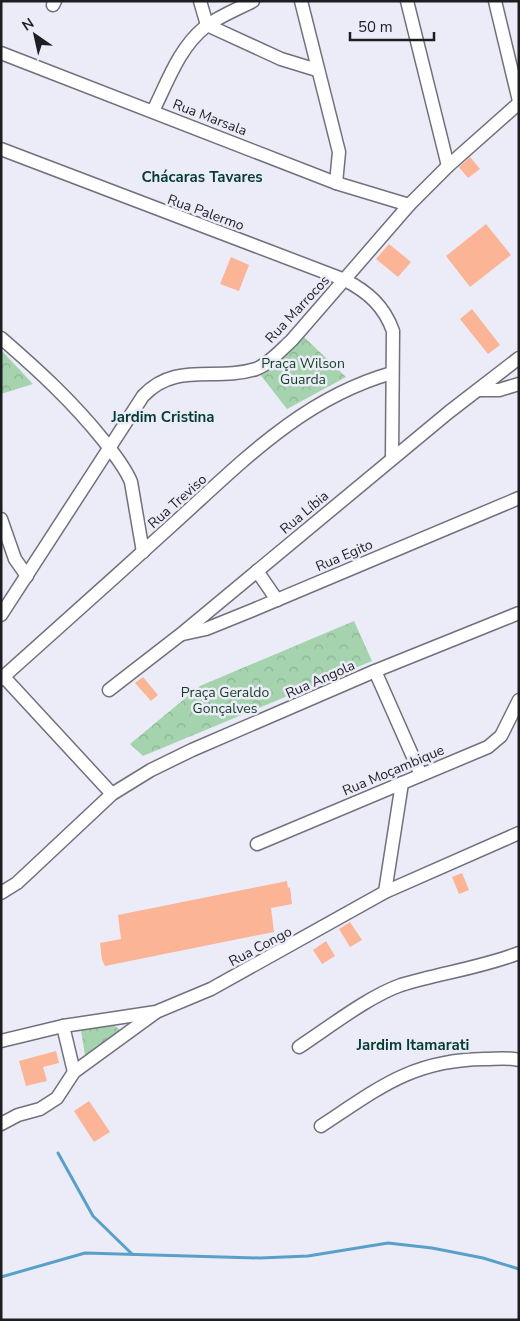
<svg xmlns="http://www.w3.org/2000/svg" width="520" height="1321" viewBox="0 0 520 1321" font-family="'Nunito Sans',sans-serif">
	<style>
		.park { fill: url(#park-crowns) }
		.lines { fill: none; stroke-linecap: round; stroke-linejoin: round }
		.stream { stroke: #59a0c8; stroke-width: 3 }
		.building { fill: #fbb496 }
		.minor-casing { stroke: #70717b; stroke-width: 15 }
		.minor { stroke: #fff; stroke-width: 12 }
		.labels { text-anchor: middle; stroke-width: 5; stroke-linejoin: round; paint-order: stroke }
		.street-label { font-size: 14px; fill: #1d1e22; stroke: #ebecf8 }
		.park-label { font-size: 14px; fill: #123f20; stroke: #ebecf8 }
		.neighbourhood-label { font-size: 15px; font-weight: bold; fill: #053d30; stroke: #ebecf8 }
	</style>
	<defs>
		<pattern id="park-crowns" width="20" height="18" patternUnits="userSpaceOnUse" patternTransform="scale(1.25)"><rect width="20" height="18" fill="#a4d3ad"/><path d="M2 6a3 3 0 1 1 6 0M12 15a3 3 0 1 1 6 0" fill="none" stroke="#8db595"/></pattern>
	</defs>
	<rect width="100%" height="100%" fill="#ebecf8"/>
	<g class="park">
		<polygon points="304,337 346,377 287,409 259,373"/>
		<polygon points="3,352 33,384 1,394 1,353"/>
		<polygon points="354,621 372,661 143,756 130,744 200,686"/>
		<polygon points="112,1024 120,1030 119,1034 95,1052 85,1055 81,1031 88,1027"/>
	</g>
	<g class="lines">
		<g class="stream">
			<polyline points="58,1153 93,1216 132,1254"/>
			<polyline points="1,1277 85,1253 260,1258 308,1256 388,1243 432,1248 483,1258 519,1269"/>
		</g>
	</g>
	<g class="building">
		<polygon points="470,157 480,169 468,178 459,167"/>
		<polygon points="486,224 511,255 470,287 446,256"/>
		<polygon points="389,244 411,262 398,277 376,259"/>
		<polygon points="231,257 249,265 239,291 220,284"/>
		<polygon points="472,309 500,345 488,354 460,319"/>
		<polygon points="143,677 158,695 151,701 135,683"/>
		<polygon points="462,873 469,890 459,894 452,877"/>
		<polygon points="287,881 288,888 290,887 292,904 271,908 274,932 105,966 102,960 100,943 121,939 118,915"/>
		<polygon points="350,922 362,940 350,947 339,929"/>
		<polygon points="326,941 335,956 322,964 313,950"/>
		<polygon points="56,1051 59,1063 43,1067 47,1081 26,1086 19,1061"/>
		<polygon points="89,1101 110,1132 94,1142 74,1111"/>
	</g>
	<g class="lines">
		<defs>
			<g id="minor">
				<polyline points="200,1 207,25 281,59 317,70"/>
				<polyline points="301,1 339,152 336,183"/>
				<polyline points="407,1 448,166"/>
				<polyline points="495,1 519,101"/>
				<polyline points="53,5 55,1"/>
				<polyline points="1,53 336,183 409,205"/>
				<path d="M153,111C168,81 179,48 205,27C219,16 238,9 253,1"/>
				<path d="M1,149L345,280C368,292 384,306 393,331L392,458"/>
				<path d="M1,338C38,370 73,402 104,441C114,454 125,467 131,482L143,552"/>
				<polyline points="480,390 499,390 519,384"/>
				<polyline points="1,519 15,559 27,576"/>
				<polyline points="257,571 277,600"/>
				<path d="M1,615L143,396C176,361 215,382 256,369C269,364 281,350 292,340L409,205L448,166L519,103"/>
				<polyline points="183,634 206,629 253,610 519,498"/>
				<polyline points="375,671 421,775"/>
				<polyline points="4,677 112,794"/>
				<path d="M1,679C58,628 114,578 170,527C239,465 300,399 392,373"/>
				<polyline points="109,690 180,635 449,412 519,358"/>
				<polyline points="257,844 488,747 501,736 519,700"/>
				<polyline points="385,892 402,783"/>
				<polyline points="1,893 17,883 112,794 151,770 192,750 375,671 519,613"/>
				<polyline points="63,1026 74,1072"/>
				<polyline points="1,1041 63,1026 156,1012 211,989 385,892 519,833"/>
				<path d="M299,1047C328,1028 369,996 401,985C440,973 480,968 519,953"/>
				<polyline points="1,1124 18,1115 40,1109 57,1098 74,1072 155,1013"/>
				<path d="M321,1126C379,1088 412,1060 484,1059C495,1059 508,1057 519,1060"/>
			</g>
		</defs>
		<use href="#minor" class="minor-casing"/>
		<use href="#minor" class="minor"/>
	</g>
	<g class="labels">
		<g class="street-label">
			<text transform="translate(210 117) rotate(21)" y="5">Rua Marsala</text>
			<text transform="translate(206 212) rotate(20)" y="5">Rua Palermo</text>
			<text transform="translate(297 309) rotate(-47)" y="5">Rua Marrocos</text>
			<text transform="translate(177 501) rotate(-42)" y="5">Rua Treviso</text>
			<text transform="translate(304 512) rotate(-40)" y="5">Rua Líbia</text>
			<text transform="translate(344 555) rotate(-23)" y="5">Rua Egito</text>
			<text transform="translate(320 679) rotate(-24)" y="5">Rua Angola</text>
			<text transform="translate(393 770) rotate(-23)" y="5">Rua Moçambique</text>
			<text transform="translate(260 946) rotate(-28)" y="5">Rua Congo</text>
		</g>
		<g class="park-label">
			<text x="303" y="368">Praça Wilson<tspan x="303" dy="16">Guarda</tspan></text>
			<text x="225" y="697">Praça Geraldo<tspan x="225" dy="16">Gonçalves</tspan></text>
		</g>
		<g class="neighbourhood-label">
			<text x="202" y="182">Chácaras Tavares</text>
			<text x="163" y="422">Jardim Cristina</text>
			<text x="413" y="1050">Jardim Itamarati</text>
		</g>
	</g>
	<rect width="520" height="1321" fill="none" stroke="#1d1e22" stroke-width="5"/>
	<g transform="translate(35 35) rotate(326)" stroke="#ebecf8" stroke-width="4" paint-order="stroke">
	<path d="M0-4L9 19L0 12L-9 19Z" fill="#1d1e22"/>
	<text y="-8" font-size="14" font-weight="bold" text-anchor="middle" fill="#1d1e22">N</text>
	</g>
	<path d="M350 32v8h84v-8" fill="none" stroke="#1d1e22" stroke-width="2.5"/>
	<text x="358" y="32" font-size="15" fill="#1d1e22" stroke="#ebecf8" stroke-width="4" paint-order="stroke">50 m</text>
</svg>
